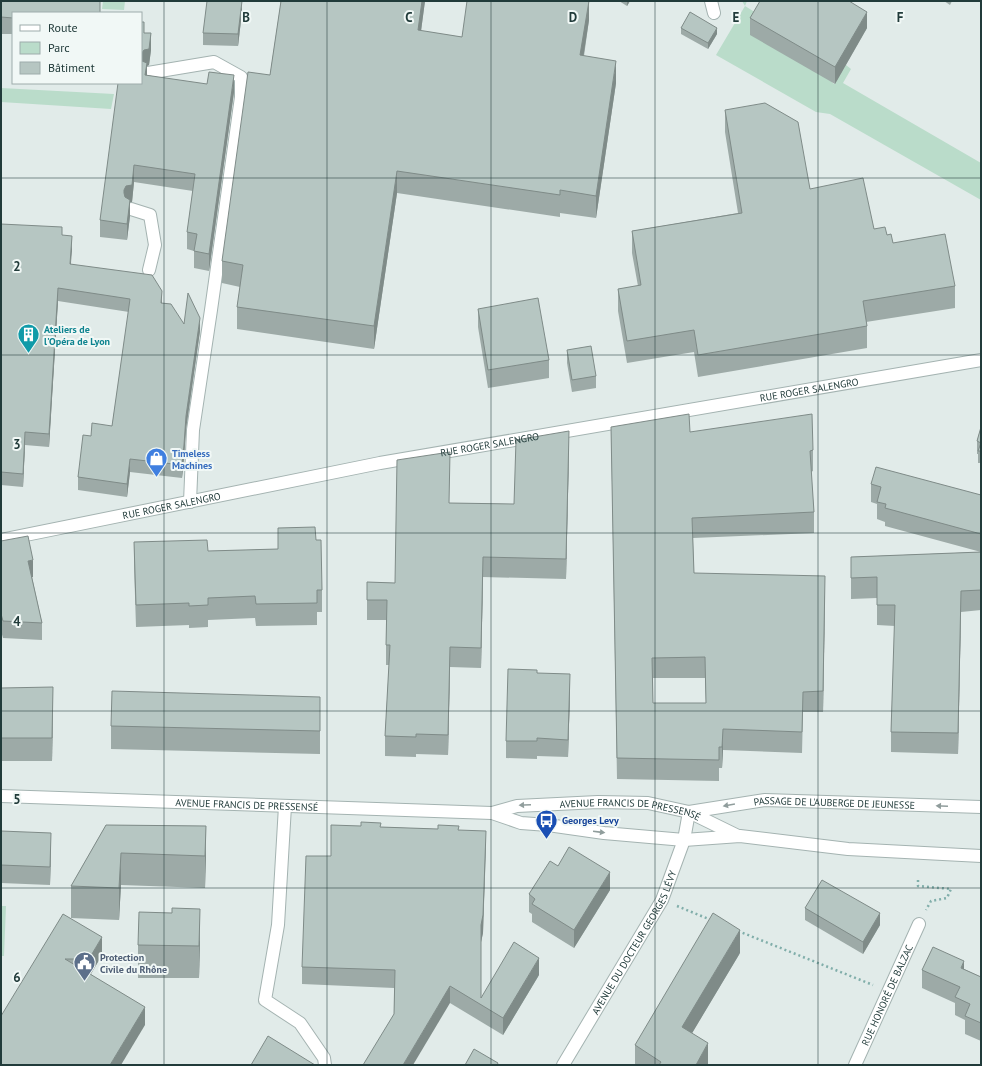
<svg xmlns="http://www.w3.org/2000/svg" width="982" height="1066" viewBox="0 0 982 1066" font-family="'PT Sans',sans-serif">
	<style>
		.green { fill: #badcca }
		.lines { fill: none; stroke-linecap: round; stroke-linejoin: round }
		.minor-casing { stroke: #a4b3b1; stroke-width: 14 }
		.path { stroke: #81aeaa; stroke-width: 2.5; stroke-dasharray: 2 3; stroke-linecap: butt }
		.minor { stroke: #fff; stroke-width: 12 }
		.wall { fill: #9daaa7; fill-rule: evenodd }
		.shaded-wall { fill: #7f8b88 }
		.building { fill: #b6c6c2; stroke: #7f8b88; fill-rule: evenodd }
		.oneway { fill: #909d9c }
		.grid { fill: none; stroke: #213b3a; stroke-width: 1; stroke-opacity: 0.55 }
		.labels { text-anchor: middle; stroke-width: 4; stroke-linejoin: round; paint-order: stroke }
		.culture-label { font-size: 10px; font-weight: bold; fill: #0d838f; stroke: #f1f8f6; text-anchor: start }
		.street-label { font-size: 10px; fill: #213b3a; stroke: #f1f8f6 }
		.shop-label { font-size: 10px; font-weight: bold; fill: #366cbe; stroke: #f1f8f6; text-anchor: start }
		.transit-label { font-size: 10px; font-weight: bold; fill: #164399; stroke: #f1f8f6; text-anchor: start }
		.service-label { font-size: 10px; font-weight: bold; fill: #4e5e75; stroke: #f1f8f6; text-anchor: start }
		.grid-label { font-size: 13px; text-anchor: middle; font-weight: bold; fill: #213b3a; stroke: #f1f8f6; stroke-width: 4; stroke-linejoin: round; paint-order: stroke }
	</style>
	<rect width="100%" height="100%" fill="#e1ebe9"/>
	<g class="green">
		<polygon points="103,1 125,1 124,10 102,9"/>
		<polygon points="742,1 747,1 745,6 761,16 834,84 846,65 851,69 843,83 981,163 981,200 830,114 816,112 716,55 745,6"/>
		<polygon points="1,88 114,94 111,109 1,102"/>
		<polygon points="1,906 6,906 4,956 1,956"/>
	</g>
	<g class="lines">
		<defs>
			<g id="minor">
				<polyline points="711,1 714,13"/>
				<polyline points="148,73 214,62 241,77 241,97 211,310 193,430 190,502"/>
				<polyline points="131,209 150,215 155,245 149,270"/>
				<path id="s1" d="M1,540L380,463L981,360"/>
				<path id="s2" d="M1,796L492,813L521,823L548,825L604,833L684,840L740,836L848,849L981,856"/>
				<polyline points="285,806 278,925 265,1000 300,1023 324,1058 325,1065"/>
				<path id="s3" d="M492,813L517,806L598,802L648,803L689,812L738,836"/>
				<path id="s4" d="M563,1065L662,900L684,840L689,812L765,800L981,807"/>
				<path id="s5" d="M855,1065L919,924"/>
			</g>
		</defs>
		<use href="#minor" class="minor-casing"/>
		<g class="path">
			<polyline points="918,880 918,886 951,889 947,898 931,901 926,910"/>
			<polyline points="677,906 711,920"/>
			<polyline points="738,931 873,985"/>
		</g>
		<use href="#minor" class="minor"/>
	</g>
	<g class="wall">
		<polygon points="1,1 100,13 13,13 13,34 1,34"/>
		<polygon points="281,1 425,1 421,31 462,37 589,1 589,20 584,56 616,83 596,218 560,213 560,217 397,193 374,349 237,329 237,307 240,287 222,283 222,261 270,75"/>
		<polygon points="619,1 630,1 627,6"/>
		<polygon points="944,1 952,1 950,5"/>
		<polygon points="242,12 238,46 203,45 203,33"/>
		<polygon points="750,18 867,28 835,84 750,35"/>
		<polygon points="681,28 717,34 708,49 681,34"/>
		<polygon points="144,33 151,50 149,65 147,66 147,75 234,92 209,271 194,268 194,251 187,249 187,232 193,191 134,182 132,202 130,202 130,216 127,240 100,237 100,220"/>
		<polygon points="725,110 810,189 874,229 887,235 893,243 955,286 955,308 866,322 867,326 867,348 698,377 694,352 627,363 618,311 618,289 638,286 632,253 632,231 738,213 725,132"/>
		<polygon points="1,224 62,235 72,249 70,264 162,303 184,324 200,331 186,429 184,458 182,478 130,472 127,497 78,490 78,477 91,436 112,426 129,312 58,301 49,447 25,445 23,487 1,485"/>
		<polygon points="478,309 549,360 549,378 488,388 478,327"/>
		<polygon points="567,350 596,376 596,388 572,392 567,363"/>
		<path d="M611,427L690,432L813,450V471L811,472L814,512V533L693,538L694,573L825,596L823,712H803L802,753L723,750L722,768H719V781L617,779ZM653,678H705L706,703H653Z"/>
		<polygon points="981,427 981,463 978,463 978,454 977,454 977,441"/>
		<polygon points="569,451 566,579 483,577 481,668 450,667 448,755 416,754 416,757 385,756 385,736 389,665 386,665 386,620 367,620 367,582 395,583 450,503 514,504"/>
		<polygon points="871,484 981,495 981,552 885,526 885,522 877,519 877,504 871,502"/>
		<polygon points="278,528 316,540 322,590 322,612 317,612 317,625 256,626 255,618 208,620 208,627 189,628 189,625 136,627 134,565 134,542 208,551 278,549"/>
		<polygon points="1,541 33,577 32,577 42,623 42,640 3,638 1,631"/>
		<polygon points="981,552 981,610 961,612 958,754 891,752 891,732 895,626 877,625 877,598 851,599 851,557"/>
		<polygon points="537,673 570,692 568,757 537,756 537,759 506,758 506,741"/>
		<polygon points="1,688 53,710 52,761 1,761"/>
		<polygon points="320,720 320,754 111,749 111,726"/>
		<polygon points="106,825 206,826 205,888 121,885 119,920 71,918 71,886"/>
		<polygon points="381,827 459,830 486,848 483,933 481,942 481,998 539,975 503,1035 450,1003 394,1014 394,988 302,984 302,967 331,856"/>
		<polygon points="1,831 51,851 50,885 1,883"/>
		<polygon points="558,866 610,890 574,948 532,922 532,914 529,912 529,894"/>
		<polygon points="805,908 880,925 863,954 805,920"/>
		<polygon points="63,914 102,955 91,974 145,1025 1,1065"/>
		<polygon points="200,941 199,978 138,978 138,945"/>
		<polygon points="740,953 692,1033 708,1065 635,1065 635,1045"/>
		<polygon points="964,969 981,977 981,1041 965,1034 965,1020 955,1015 955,1003 922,988 922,970"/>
	</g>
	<g class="shaded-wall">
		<polygon points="242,1 242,12 238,46 238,34"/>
		<polygon points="422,1 425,1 418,53 418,30"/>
		<polygon points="589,1 589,20 580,78 580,55"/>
		<polygon points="627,1 630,1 627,6"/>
		<polygon points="867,12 867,28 835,84 835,67"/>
		<polygon points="717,28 717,34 708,49 708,43"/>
		<polygon points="151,33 151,50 149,65 147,66 147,80 141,71 141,54"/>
		<polygon points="616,61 616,83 596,218 596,196"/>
		<polygon points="234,75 234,92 209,271 209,254"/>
		<polygon points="134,165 134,182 132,202 130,202 130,216 127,240 127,224 124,207 124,190"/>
		<polygon points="397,171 397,193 374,349 374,326"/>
		<polygon points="72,236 72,249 70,277 70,264"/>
		<polygon points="58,288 58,301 49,447 49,434"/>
		<polygon points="162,291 162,304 161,303"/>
		<polygon points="200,318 200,331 186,429 184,458 182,478 182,465 186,416"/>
		<polygon points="569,431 569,451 566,579 566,559"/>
		<polygon points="25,432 25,445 23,487 23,474"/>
		<polygon points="130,459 130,472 127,497 127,484"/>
		<polygon points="483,557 483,577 481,668 481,648"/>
		<polygon points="33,560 33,577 28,578 28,561"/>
		<polygon points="825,576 825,596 823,712 823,691"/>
		<polygon points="961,591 961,612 958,754 958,733"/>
		<polygon points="450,647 450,667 448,755 448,735"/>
		<polygon points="570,674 570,692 568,757 568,740"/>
		<polygon points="53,687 53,710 52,761 52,738"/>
		<polygon points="723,729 723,750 722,768 722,747"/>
		<polygon points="206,826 206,858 205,888 205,856"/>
		<polygon points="486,831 483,933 481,942 481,925"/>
		<polygon points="51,833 51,851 50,885 50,867"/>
		<polygon points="121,853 121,885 119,920 119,888"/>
		<polygon points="610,872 610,890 574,948 574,930"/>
		<polygon points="200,909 200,941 199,978 199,946"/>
		<polygon points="880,913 880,925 863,954 863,942"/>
		<polygon points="740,930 740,953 682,1050 682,1027"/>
		<polygon points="102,937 102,955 89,977 89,959"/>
		<polygon points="539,958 539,975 503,1035 503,1018"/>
		<polygon points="964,961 964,979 961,968"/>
		<polygon points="450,986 450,1003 413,1065 403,1065"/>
		<polygon points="145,1007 145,1025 121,1065 110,1065"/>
		<polygon points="708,1043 708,1065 696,1065"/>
	</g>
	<g class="building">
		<polygon points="1,1 100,1 100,13 13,13 13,18 1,17"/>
		<polygon points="207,1 242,1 238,34 203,33"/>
		<polygon points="281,1 422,1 418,30 462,37 467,1 589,1 580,55 616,61 596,196 560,190 560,195 397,171 374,326 237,307 243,265 222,261 248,72 270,75"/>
		<polygon points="760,1 849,1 867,12 835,67 750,18"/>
		<polygon points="690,12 717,28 708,43 681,28"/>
		<polygon points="141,22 144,22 144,33 151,33 149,49 144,50 141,54"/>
		<polygon points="141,58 142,61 147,63 145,75 207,84 209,72 234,75 209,254 194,251 197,234 187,232 195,174 134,165 132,185 126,186 124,190 124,193 125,197 130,200 127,224 100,220 118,83 141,83"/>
		<polygon points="765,103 798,122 810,189 863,178 874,229 885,227 887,235 891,234 893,243 945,234 955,286 863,301 867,326 698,355 694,330 627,341 618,289 641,285 632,231 742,213 725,110"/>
		<polygon points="1,224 62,227 62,235 72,236 70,264 152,275 162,291 161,303 171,304 184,324 188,293 200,318 186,416 184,445 182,465 130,459 127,484 78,477 83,435 91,436 92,423 112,426 130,299 58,288 49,434 25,432 23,474 1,472"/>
		<polygon points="538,298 549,360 488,370 478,309"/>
		<polygon points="591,346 596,376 572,380 567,350"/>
		<path d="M689,414L690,432L812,414L813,450L810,451L814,512L692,518L694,573L825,576L823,691L803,692L802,732L723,729L722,747H719V760L617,758L611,427ZM705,657L706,703H653L652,658Z"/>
		<polygon points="981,427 981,451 978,451 981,443 977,441"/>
		<polygon points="569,431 566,559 483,557 481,648 450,647 448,735 416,734 416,737 385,736 390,645 386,645 387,600 367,600 367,582 395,583 397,460 450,452 449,503 514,504 516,440"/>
		<polygon points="876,467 981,495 981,534 885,508 886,504 877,502 881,487 871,484"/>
		<polygon points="315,527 316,540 321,540 322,590 317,590 317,603 256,604 255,596 208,598 208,605 189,606 189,603 136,605 134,542 207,540 208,551 278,549 278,528"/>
		<polygon points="28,536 33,560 28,561 42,623 3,621 1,614 1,541"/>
		<polygon points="981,552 981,590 961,591 958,733 891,732 895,605 877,605 877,577 851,578 851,557"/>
		<polygon points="508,669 537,670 537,673 570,674 568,740 537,738 537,741 506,741"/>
		<polygon points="53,687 52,738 1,738 1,688"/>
		<polygon points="112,691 320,697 320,731 111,726"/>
		<polygon points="361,822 381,823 380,827 438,829 438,825 459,826 458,830 486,831 483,915 481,925 481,998 514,942 539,958 503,1018 450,986 403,1065 363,1065 394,1014 395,970 302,967 306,856 331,856 331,825 361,826"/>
		<polygon points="106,825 206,826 205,856 121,853 119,888 71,886"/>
		<polygon points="1,831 51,833 50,867 1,865"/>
		<polygon points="569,847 610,872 574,930 532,904 535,899 529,894 550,861 558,866"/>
		<polygon points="822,880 880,913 863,942 805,908"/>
		<polygon points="172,908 200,909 199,946 138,945 139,912 172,913"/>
		<polygon points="713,913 740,930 682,1027 708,1043 696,1065 659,1065 661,1062 635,1045"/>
		<polygon points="63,914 102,937 89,959 65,959 145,1007 110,1065 1,1065 1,1016"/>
		<polygon points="933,947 964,961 961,968 981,977 981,1023 965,1016 970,1004 955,997 960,987 922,970"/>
		<polygon points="268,1036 315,1065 251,1065"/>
		<polygon points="474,1049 498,1063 497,1065 465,1065"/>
	</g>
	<defs><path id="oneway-solid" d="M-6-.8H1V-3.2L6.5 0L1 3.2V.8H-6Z"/></defs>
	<g class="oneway">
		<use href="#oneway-solid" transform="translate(525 805) rotate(177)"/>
		<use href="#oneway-solid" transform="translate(729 805) rotate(170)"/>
		<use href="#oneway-solid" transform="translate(942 806) rotate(-178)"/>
		<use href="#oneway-solid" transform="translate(599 832) rotate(7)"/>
	</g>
	<path class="grid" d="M164,1V1065M327,1V1065M491,1V1065M655,1V1065M818,1V1065M1,178H981M1,355H981M1,533H981M1,711H981M1,888H981"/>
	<defs>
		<symbol id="building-pin" viewBox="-11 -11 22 30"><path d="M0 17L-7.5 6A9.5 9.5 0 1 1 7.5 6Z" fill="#0f9aa8" stroke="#f1f8f6"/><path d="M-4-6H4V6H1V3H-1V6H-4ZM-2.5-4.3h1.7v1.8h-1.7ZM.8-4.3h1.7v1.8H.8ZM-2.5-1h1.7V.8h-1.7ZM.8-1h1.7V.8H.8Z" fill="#fff"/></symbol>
		<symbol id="shop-pin" viewBox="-11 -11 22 30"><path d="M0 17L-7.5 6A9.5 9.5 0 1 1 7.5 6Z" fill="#3f7fe0" stroke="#f1f8f6"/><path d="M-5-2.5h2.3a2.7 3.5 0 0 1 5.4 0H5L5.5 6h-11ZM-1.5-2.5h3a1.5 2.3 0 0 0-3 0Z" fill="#fff"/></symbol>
		<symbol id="bus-pin" viewBox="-11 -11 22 30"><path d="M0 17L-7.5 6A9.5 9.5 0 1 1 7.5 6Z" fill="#1a4fb4" stroke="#f1f8f6"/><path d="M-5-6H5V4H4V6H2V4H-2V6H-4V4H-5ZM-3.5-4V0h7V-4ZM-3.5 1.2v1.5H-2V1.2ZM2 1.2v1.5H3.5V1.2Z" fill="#fff"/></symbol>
		<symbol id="civic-pin" viewBox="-11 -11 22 30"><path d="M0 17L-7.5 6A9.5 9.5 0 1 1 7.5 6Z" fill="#5c6f8a" stroke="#f1f8f6"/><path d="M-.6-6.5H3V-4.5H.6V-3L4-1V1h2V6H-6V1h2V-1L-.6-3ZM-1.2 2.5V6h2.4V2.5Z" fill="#fff"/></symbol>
	</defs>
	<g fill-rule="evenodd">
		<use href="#building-pin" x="16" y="322" width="25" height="34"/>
		<use href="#shop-pin" x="144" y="446" width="25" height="34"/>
		<use href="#bus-pin" x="534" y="808" width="25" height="34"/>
		<use href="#civic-pin" x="72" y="950" width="25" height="34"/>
	</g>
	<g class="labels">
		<g class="culture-label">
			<text x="44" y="333">Ateliers de<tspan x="44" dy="12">l'Opéra de Lyon</tspan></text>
		</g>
		<g class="street-label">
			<text dy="4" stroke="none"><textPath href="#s1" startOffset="822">RUE ROGER SALENGRO</textPath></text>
			<text dy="4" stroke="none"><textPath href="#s1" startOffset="498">RUE ROGER SALENGRO</textPath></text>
			<text dy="4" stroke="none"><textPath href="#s1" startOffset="174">RUE ROGER SALENGRO</textPath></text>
			<text dy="4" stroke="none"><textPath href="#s4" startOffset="431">PASSAGE DE L'AUBERGE DE JEUNESSE</textPath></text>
			<text dy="4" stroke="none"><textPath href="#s2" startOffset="246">AVENUE FRANCIS DE PRESSENSÉ</textPath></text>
			<text dy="4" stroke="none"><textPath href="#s3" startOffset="140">AVENUE FRANCIS DE PRESSENSÉ</textPath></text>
			<text dy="4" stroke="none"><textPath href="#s4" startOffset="142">AVENUE DU DOCTEUR GEORGES LÉVY</textPath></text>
			<text dy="4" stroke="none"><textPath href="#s5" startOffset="77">RUE HONORÉ DE BALZAC</textPath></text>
		</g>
		<g class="shop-label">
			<text x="172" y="457">Timeless<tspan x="172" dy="12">Machines</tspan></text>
		</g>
		<g class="transit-label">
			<text x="562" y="824">Georges Levy</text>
		</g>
		<g class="service-label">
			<text x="100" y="961">Protection<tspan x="100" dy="12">Civile du Rhône</tspan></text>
		</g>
	</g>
	<g class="grid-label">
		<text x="246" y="22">B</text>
		<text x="409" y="22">C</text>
		<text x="573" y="22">D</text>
		<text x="736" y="22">E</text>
		<text x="900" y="22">F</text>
		<text x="17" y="271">2</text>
		<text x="17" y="449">3</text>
		<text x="17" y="626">4</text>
		<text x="17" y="804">5</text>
		<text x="17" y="982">6</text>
	</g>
	<rect width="982" height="1066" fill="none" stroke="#213b3a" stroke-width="4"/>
	<rect x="12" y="12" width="130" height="72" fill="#f1f8f6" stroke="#9eacab"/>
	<rect x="20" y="25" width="20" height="6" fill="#ffffff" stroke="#9eacab"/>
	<text x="48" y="32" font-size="12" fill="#213b3a">Route</text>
	<rect x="20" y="42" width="20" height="12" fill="#badcca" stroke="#9eacab"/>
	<text x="48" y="52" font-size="12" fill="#213b3a">Parc</text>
	<rect x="20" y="62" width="20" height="12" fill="#b6c6c2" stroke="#9eacab"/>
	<text x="48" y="72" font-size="12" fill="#213b3a">Bâtiment</text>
</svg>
